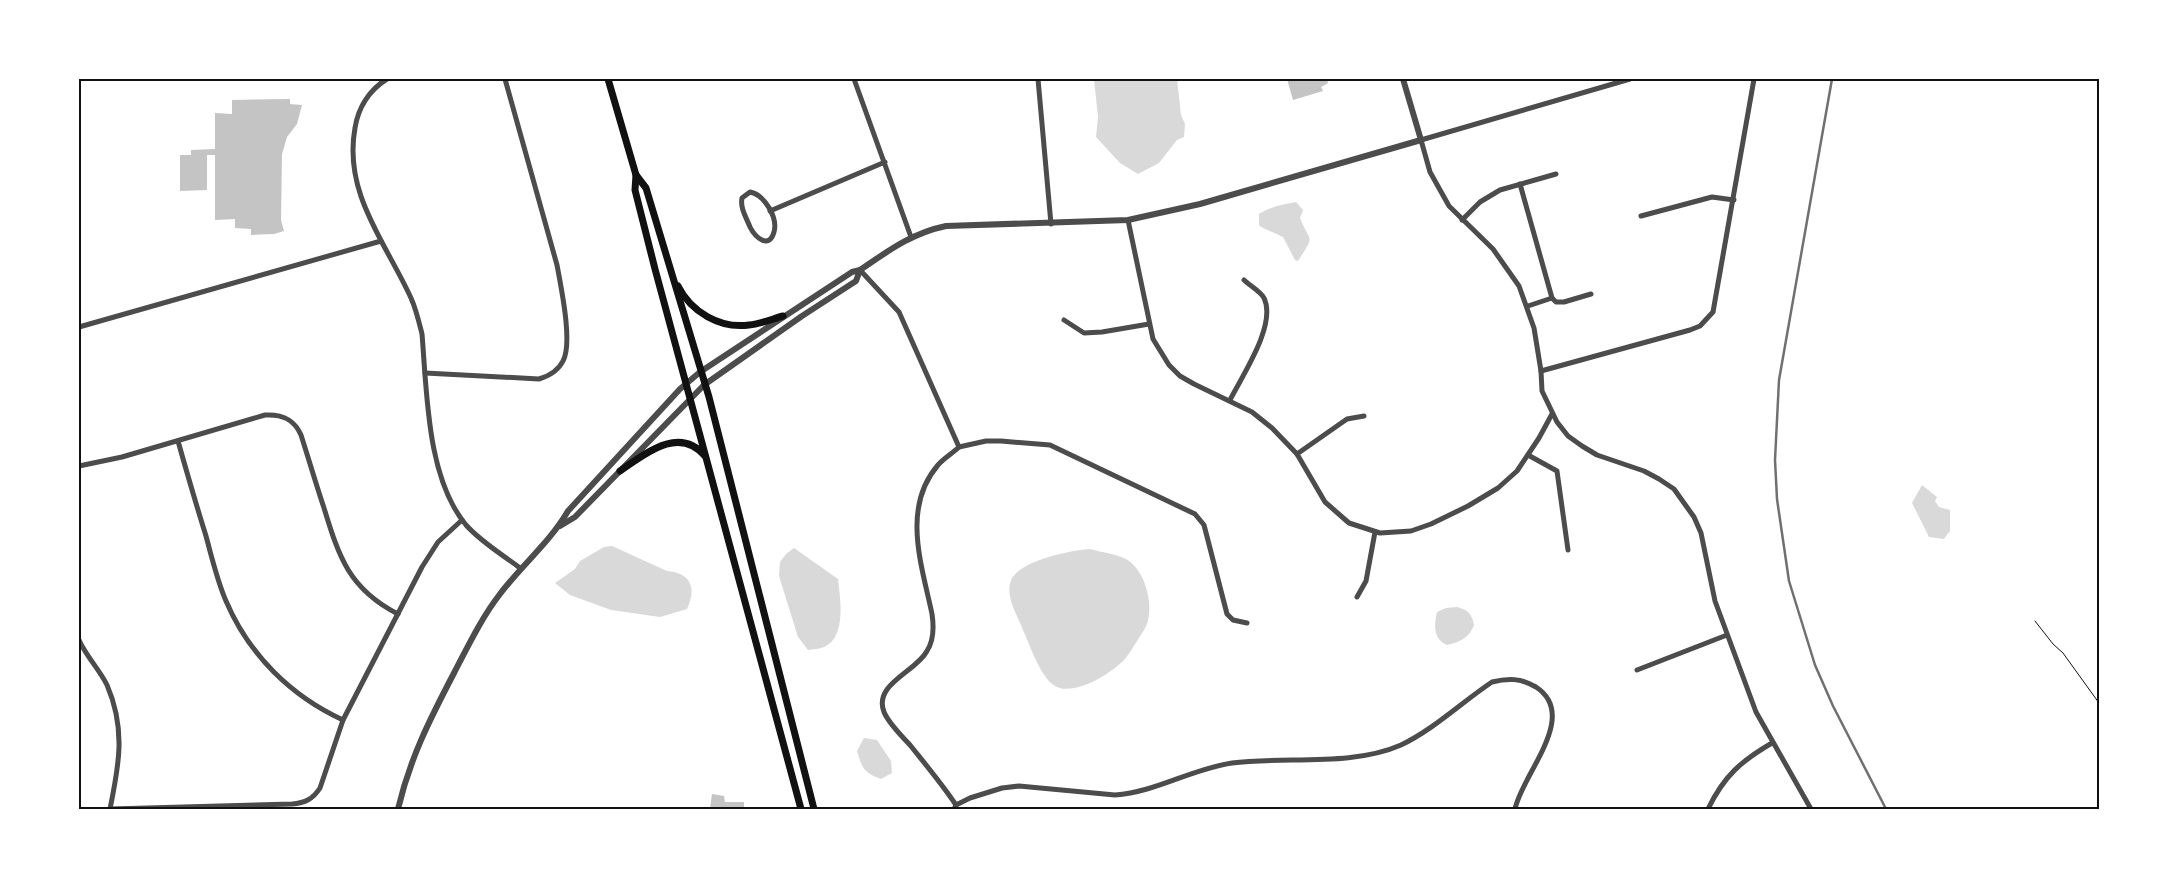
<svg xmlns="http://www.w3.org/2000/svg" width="2178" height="888" viewBox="0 0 2178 888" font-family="Signika,sans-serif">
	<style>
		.water { fill: #d9d9d9 }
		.building { fill: #c4c4c4 }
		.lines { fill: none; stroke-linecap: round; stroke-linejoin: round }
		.path { stroke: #111; stroke-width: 1 }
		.minor { stroke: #4c4c4c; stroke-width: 5 }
		.tertiary { stroke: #4c4c4c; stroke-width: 6 }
		.secondary { stroke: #111; stroke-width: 7 }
		.rail { stroke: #707070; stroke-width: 2.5 }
		.neatline { fill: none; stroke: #111; stroke-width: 2 }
	</style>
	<rect width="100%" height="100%" fill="#fff"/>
	<g class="water">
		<polygon points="1094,79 1177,79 1181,115 1185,124 1184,137 1177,140 1159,163 1138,174 1120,163 1096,137 1098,117"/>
		<path d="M1296,202L1303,210L1300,218C1310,244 1316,233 1298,261L1295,260L1283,237L1261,227L1259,225V214C1270,207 1284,204 1296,202Z"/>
		<polygon points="1922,485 1937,497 1935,501 1939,507 1950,510 1950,531 1944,539 1929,537 1912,503"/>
		<path d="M612,546L667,571C691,573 697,588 687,609L660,617L611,610L570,595L555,583L575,569L580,561L604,547Z"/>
		<path d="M794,548L838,579C840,598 847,637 824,647C819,649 813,649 808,650L798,637L779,576L780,562L786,554Z"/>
		<path d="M1090,549C1101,552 1116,554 1126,559C1147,571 1156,611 1144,630C1138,639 1132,650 1125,659C1112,673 1074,697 1055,686C1040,677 1030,645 1023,630C1017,614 1005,597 1011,580C1019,561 1071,550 1090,549Z"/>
		<path d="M1457,607C1468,610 1472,614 1474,625C1469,638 1460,642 1447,645C1433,639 1434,625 1437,612L1446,608Z"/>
		<path d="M864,738L877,740L891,761L892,773L881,779C864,773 862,768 857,751Z"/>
	</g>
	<g class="building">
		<polygon points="1287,79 1327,79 1328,83 1321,87 1323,91 1293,100"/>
		<polygon points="290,99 290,104 302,105 297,124 287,137 282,154 281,220 284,231 274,234 251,235 251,229 235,228 235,219 215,220 215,155 207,155 207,190 180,191 180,155 191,155 191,150 215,149 215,113 232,114 232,100"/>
		<polygon points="712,794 724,796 725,802 744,802 744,809 710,809"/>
	</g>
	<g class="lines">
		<polyline class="path" points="2035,621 2053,644 2063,653 2099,703"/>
		<g class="minor">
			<path d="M387,79C369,90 358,108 355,128C343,193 386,243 411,298C416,309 419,322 422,334C427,394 427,478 466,525C481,542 503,555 520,568"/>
			<polyline points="854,79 911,237"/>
			<polyline points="1038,79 1051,224"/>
			<polyline points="1630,79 1421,140 1430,172 1449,206 1493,249 1519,286 1534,328 1541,371 1542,391 1557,422 1568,436 1582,446 1597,455 1644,471 1659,479 1674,489 1694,517 1701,533 1715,601 1756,712 1811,809"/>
			<polyline points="1520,184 1552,298"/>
			<path d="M750,192C765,195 778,218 774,232C769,250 755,237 750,227C746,217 740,208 742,198Z"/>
			<polyline points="770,211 885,162"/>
			<polyline points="1641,216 1712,197 1734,200"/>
			<polyline points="1128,220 1153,339 1169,365 1180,376 1194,384 1252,412 1272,428 1297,454 1325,502 1349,523 1380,533 1411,531 1431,524 1468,506 1498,488 1517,471 1539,438 1552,414"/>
			<polyline points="1462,220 1480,202 1500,190 1556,174"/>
			<path d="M860,270L899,312L959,447C953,453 944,458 938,465C901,508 922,566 932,614C934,627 934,640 927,651C916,672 873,684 884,712C889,724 901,735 910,745C926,765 942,784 956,805"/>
			<polyline points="1528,306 1552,298 1556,302 1564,302 1591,294"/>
			<polyline points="1064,320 1084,333 1102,332 1149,324"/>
			<polyline points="79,327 381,241"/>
			<polyline points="1541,371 1690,330 1700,326 1713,312 1754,79"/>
			<path d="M425,373L539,379C549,376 558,371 563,361C573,343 561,287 557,265L505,79"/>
			<path d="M1230,400C1242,376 1277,325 1264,298C1261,292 1249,285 1244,280"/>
			<path d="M178,441C187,473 196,504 206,536C212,558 217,580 226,601C249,655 291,696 343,720"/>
			<polyline points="959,447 986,441 1001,441 1050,445 1195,514 1204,525 1227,614 1233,620 1247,623"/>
			<polyline points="1297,454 1347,419 1364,416"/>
			<polyline points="1528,455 1557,471 1568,550"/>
			<path d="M79,466L122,457L265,415C282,414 294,419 301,435C309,460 316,484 324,508C339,557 349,589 398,614"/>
			<polyline points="1357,597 1366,581 1375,532"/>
			<path d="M79,640C86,656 99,669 107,685C126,729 119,765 110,809"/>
			<polyline points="1637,670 1727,635"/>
			<path d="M110,809L292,804C305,803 313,799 320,788L343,720L422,567L438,542L462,520"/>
			<path d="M954,809L956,805L970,798L1002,788L1019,786L1115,795C1156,792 1191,769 1232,763C1285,756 1351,767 1401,745C1433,730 1462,702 1492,682C1508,678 1521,678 1536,687C1580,716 1522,774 1515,809"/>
			<path d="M1708,809C1724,776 1741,761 1772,743"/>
		</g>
		<g class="tertiary">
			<polyline points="560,526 575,517 704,385 802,316 856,281 860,270"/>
			<path d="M398,809C410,758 430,719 454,673C468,646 482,617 500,594C522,565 550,542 568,511L680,389L700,372L852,272L860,270C888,251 912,233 946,226L1128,220L1200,204L1421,140L1403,79"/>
		</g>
		<g class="secondary">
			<polyline points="608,79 636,175 646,188 709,397 814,809"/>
			<polyline points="636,175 635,190 655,269 801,809"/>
			<path d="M678,286C691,312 720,329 749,325C761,324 772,319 783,316"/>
			<path d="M620,471C645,454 679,425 705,456"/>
		</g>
		<polyline class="rail" points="1832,79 1779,380 1775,460 1777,499 1789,581 1815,665 1833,706 1886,809"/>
	</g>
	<rect width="2178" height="888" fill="none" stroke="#ffffff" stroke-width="160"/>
	<rect x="80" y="80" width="2018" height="728" class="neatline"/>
</svg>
